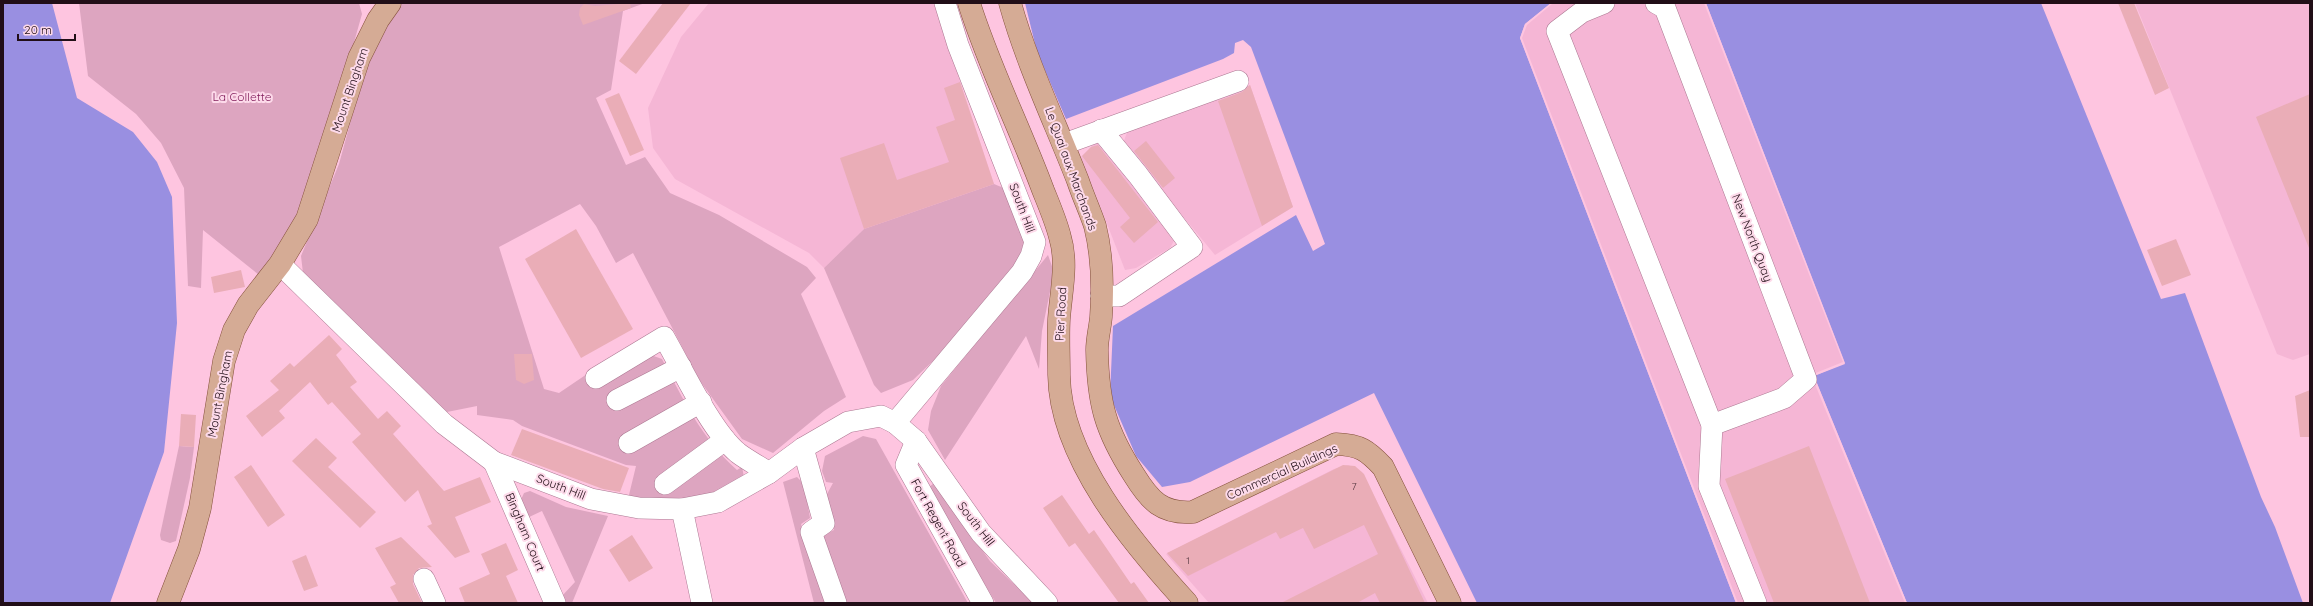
<svg xmlns="http://www.w3.org/2000/svg" width="2313" height="606" viewBox="0 0 2313 606" font-family="Quicksand,sans-serif">
	<style>
		.built { fill: #f5b6d5 }
		.green { fill: #dda5c0 }
		.water { fill: #998fe1 }
		.pier { fill: #fec5e0 }
		.building { fill: #eaadb7 }
		.lines { fill: none; stroke-linecap: round; stroke-linejoin: round }
		.minor-casing { stroke: #ac7892; stroke-width: 22 }
		.major-casing { stroke: #84503b; stroke-width: 23 }
		.minor { stroke: #fff; stroke-width: 21 }
		.major { stroke: #d5ab95; stroke-width: 22 }
		.labels { text-anchor: middle; stroke-width: 4; stroke-linejoin: round; paint-order: stroke }
		.number-label { font-size: 10px; fill: #53363f }
		.street-label { font-size: 12px; fill: #210e17; stroke: #fddaea }
		.park-label { font-size: 12px; fill: #7f1a58; stroke: #fddaea }
	</style>
	<rect width="100%" height="100%" fill="#fec5e0"/>
	<g class="built">
		<polygon points="709,3 934,3 994,184 864,229 824,268 809,253 675,179 653,148 648,108 681,37"/>
		<polygon points="1551,3 1706,3 1845,364 1815,376 1907,603 1736,603 1520,38 1525,24"/>
		<polygon points="2135,3 2310,3 2310,354 2293,360 2277,354"/>
		<polygon points="1250,85 1293,207 1215,255 1123,144 1128,129"/>
		<polygon points="1098,140 1175,239 1170,248 1136,268 1125,270 1081,157"/>
		<polygon points="1348,465 1362,472 1428,603 1209,603 1166,554 1334,469"/>
	</g>
	<g class="green">
		<path d="M79,3H359L362,14C347,67 333,120 314,171C300,209 286,245 259,275L203,230L201,288L188,286L184,188L161,143L136,114L88,76Z"/>
		<path d="M402,3H645L623,11L611,90L596,98L626,165L645,157L670,193L719,215L807,267L816,278L801,294L846,397L824,411L773,453L742,439L700,381L633,253L616,263L596,226L580,204L499,247L544,389L559,393L587,374L648,354L662,359C683,399 702,439 737,470L742,467L744,477L725,490L684,499H628L636,466L626,465L522,426L513,420L477,415V406L447,412L404,377L303,273L301,256L339,164L369,54Z"/>
		<polygon points="994,184 1006,189 1025,240 1014,271 935,359 913,380 881,393 874,385 824,268 864,229"/>
		<polygon points="1048,255 1054,272 1042,331 1039,369 1026,336 945,460 928,430 931,411 941,386"/>
		<polygon points="863,436 876,439 968,603 843,603 820,537 834,530 827,494 833,483 826,482 822,471 825,456"/>
		<polygon points="179,446 194,447 190,478 176,541 170,543 161,540 160,535"/>
		<polygon points="797,477 804,484 810,518 801,524 828,603 814,603 783,482"/>
		<polygon points="934,483 990,561 1033,603 996,603 928,488"/>
		<polygon points="530,491 566,507 608,516 572,603 562,603 562,596 575,582 542,511 527,518 519,504 524,493"/>
	</g>
	<g class="water">
		<polygon points="3,3 52,3 77,98 133,132 157,162 172,197 177,323 164,452 110,603 3,603"/>
		<polygon points="1025,3 1551,3 1525,24 1520,38 1736,603 1477,603 1374,393 1190,482 1162,487 1136,456 1110,396 1113,326 1296,215 1313,251 1325,244 1251,47 1243,40 1235,43 1234,53 1223,59 1066,119 1037,52"/>
		<polygon points="1706,3 2041,3 2161,299 2185,293 2261,497 2275,527 2303,603 1907,603 1814,376 1845,363"/>
	</g>
	<g class="pier">
		<polygon points="1551,3 1552,4 1527,25 1522,38 1738,603 1736,603 1520,38 1525,24"/>
		<polygon points="1704,3 1706,3 1845,364 1814,376 1907,603 1905,603 1812,377 1813,374 1843,362"/>
	</g>
	<g class="building">
		<polygon points="630,3 631,8 583,25 579,15 580,8 584,4 595,6"/>
		<polygon points="663,3 691,3 636,74 619,61"/>
		<polygon points="2118,3 2134,3 2169,88 2155,95"/>
		<polygon points="960,82 994,184 864,229 840,158 884,143 897,180 949,162 936,127 955,120 944,88"/>
		<polygon points="1250,85 1293,207 1262,226 1218,101 1242,92"/>
		<polygon points="619,93 644,150 630,156 605,99"/>
		<polygon points="2310,94 2310,248 2309,248 2256,117"/>
		<polygon points="1146,141 1175,178 1163,188 1134,151"/>
		<polygon points="1098,145 1158,222 1134,243 1120,227 1130,218 1082,156 1091,147"/>
		<polygon points="576,229 633,329 581,358 525,259"/>
		<polygon points="2176,239 2191,275 2162,286 2147,250"/>
		<polygon points="241,270 245,287 214,293 211,277"/>
		<polygon points="329,335 342,349 336,355 357,382 350,387 378,419 387,411 401,426 393,434 444,491 480,477 491,502 455,517 470,552 455,558 427,526 432,524 418,490 405,502 352,442 361,434 332,402 328,405 310,382 279,411 285,418 262,437 246,416 279,390 270,381 290,363 294,367"/>
		<polygon points="514,354 532,354 534,380 524,384 516,380"/>
		<polygon points="2310,390 2310,437 2300,437 2295,396"/>
		<polygon points="181,414 196,415 194,447 179,446"/>
		<polygon points="522,429 629,468 620,492 603,489 511,455"/>
		<polygon points="316,438 337,458 328,467 376,512 360,528 292,461"/>
		<polygon points="1809,446 1870,603 1774,603 1725,479"/>
		<polygon points="251,465 285,515 268,527 234,477"/>
		<polygon points="1343,465 1355,466 1364,474 1425,603 1380,603 1375,593 1357,603 1281,603 1378,554 1364,525 1314,549 1303,528 1280,539 1276,532 1188,576 1167,553"/>
		<polygon points="1062,495 1089,534 1094,530 1131,584 1134,582 1149,603 1119,603 1075,543 1069,547 1043,508"/>
		<polygon points="632,535 653,568 629,582 609,550"/>
		<polygon points="401,537 432,567 419,568 413,575 413,584 422,603 399,603 390,587 396,584 375,548"/>
		<polygon points="506,543 518,570 506,576 518,603 465,603 459,588 490,574 481,554"/>
		<polygon points="306,555 318,586 304,591 292,561"/>
	</g>
	<g class="lines">
		<defs>
			<g id="minor">
				<polyline points="1604,3 1582,12 1557,31 1712,425 1709,486 1756,603"/>
				<polyline points="1656,3 1665,8 1806,379 1784,398 1712,425"/>
				<polyline points="1101,130 1138,175 1192,247 1119,296 1101,296"/>
				<polyline points="1064,144 1238,81"/>
				<polyline points="280,264 444,424 494,462 591,499 639,508 682,509 718,502 769,473 803,448 848,422 881,416 895,423 1022,272 1031,256 1035,242 958,45 945,3"/>
				<path d="M596,378L664,337C682,368 711,431 738,453C747,460 759,466 769,473"/>
				<polyline points="617,400 681,367"/>
				<polyline points="895,423 916,441 981,533 1047,603"/>
				<polyline points="916,441 906,465 983,603"/>
				<polyline points="629,443 701,402"/>
				<polyline points="803,448 824,523 811,532 836,603"/>
				<polyline points="494,462 555,603"/>
				<polyline points="665,484 725,440"/>
				<polyline points="682,509 702,603"/>
				<polyline points="424,579 435,603"/>
			</g>
			<g id="major">
				<path d="M969,3C989,67 1020,128 1043,190C1049,205 1056,221 1060,237C1068,264 1061,291 1059,319C1058,337 1059,356 1059,375C1060,458 1133,544 1187,603"/>
				<path d="M1010,3C1027,64 1055,122 1078,181C1083,196 1090,211 1095,226C1102,254 1103,289 1101,317C1100,328 1097,339 1097,350C1098,403 1105,430 1134,475C1150,501 1162,514 1193,512L1336,444C1360,445 1367,450 1383,467L1450,603"/>
				<polyline points="168,603 189,549 200,508 224,361 234,330 248,305 280,264 307,219 359,58 378,20 390,3"/>
			</g>
		</defs>
		<use href="#minor" class="minor-casing"/>
		<use href="#major" class="major-casing"/>
		<use href="#minor" class="minor"/>
		<use href="#major" class="major"/>
	</g>
	<g class="labels">
		<g class="number-label">
			<text x="1354" y="490">7</text>
			<text x="1188" y="564">1</text>
		</g>
		<g class="street-label">
			<text transform="translate(350 90) rotate(-71)" y="4">Mount Bingham</text>
			<text transform="translate(1071 169) rotate(70)" y="4">Le Quai aux Marchands</text>
			<text transform="translate(1022 208) rotate(69)" y="4">South Hill</text>
			<text transform="translate(1752 238) rotate(69)" y="4">New North Quay</text>
			<text transform="translate(1061 314) rotate(-87)" y="4">Pier Road</text>
			<text transform="translate(220 394) rotate(-79)" y="4">Mount Bingham</text>
			<text transform="translate(1282 472) rotate(-24)" y="4">Commercial Buildings</text>
			<text transform="translate(561 487) rotate(21)" y="4">South Hill</text>
			<text transform="translate(938 523) rotate(61)" y="4">Fort Regent Road</text>
			<text transform="translate(976 524) rotate(52)" y="4">South Hill</text>
			<text transform="translate(525 532) rotate(67)" y="4">Bingham Court</text>
		</g>
		<g class="park-label">
			<text x="242" y="101">La Collette</text>
		</g>
	</g>
	<rect width="2313" height="606" fill="none" stroke="#210e17" stroke-width="8"/>
	<path d="M18 34v6h57v-6" fill="none" stroke="#210e17" stroke-width="2"/>
	<text x="24" y="34" font-size="12" fill="#210e17" stroke="#fddaea" stroke-width="3" paint-order="stroke">20 m</text>
</svg>
